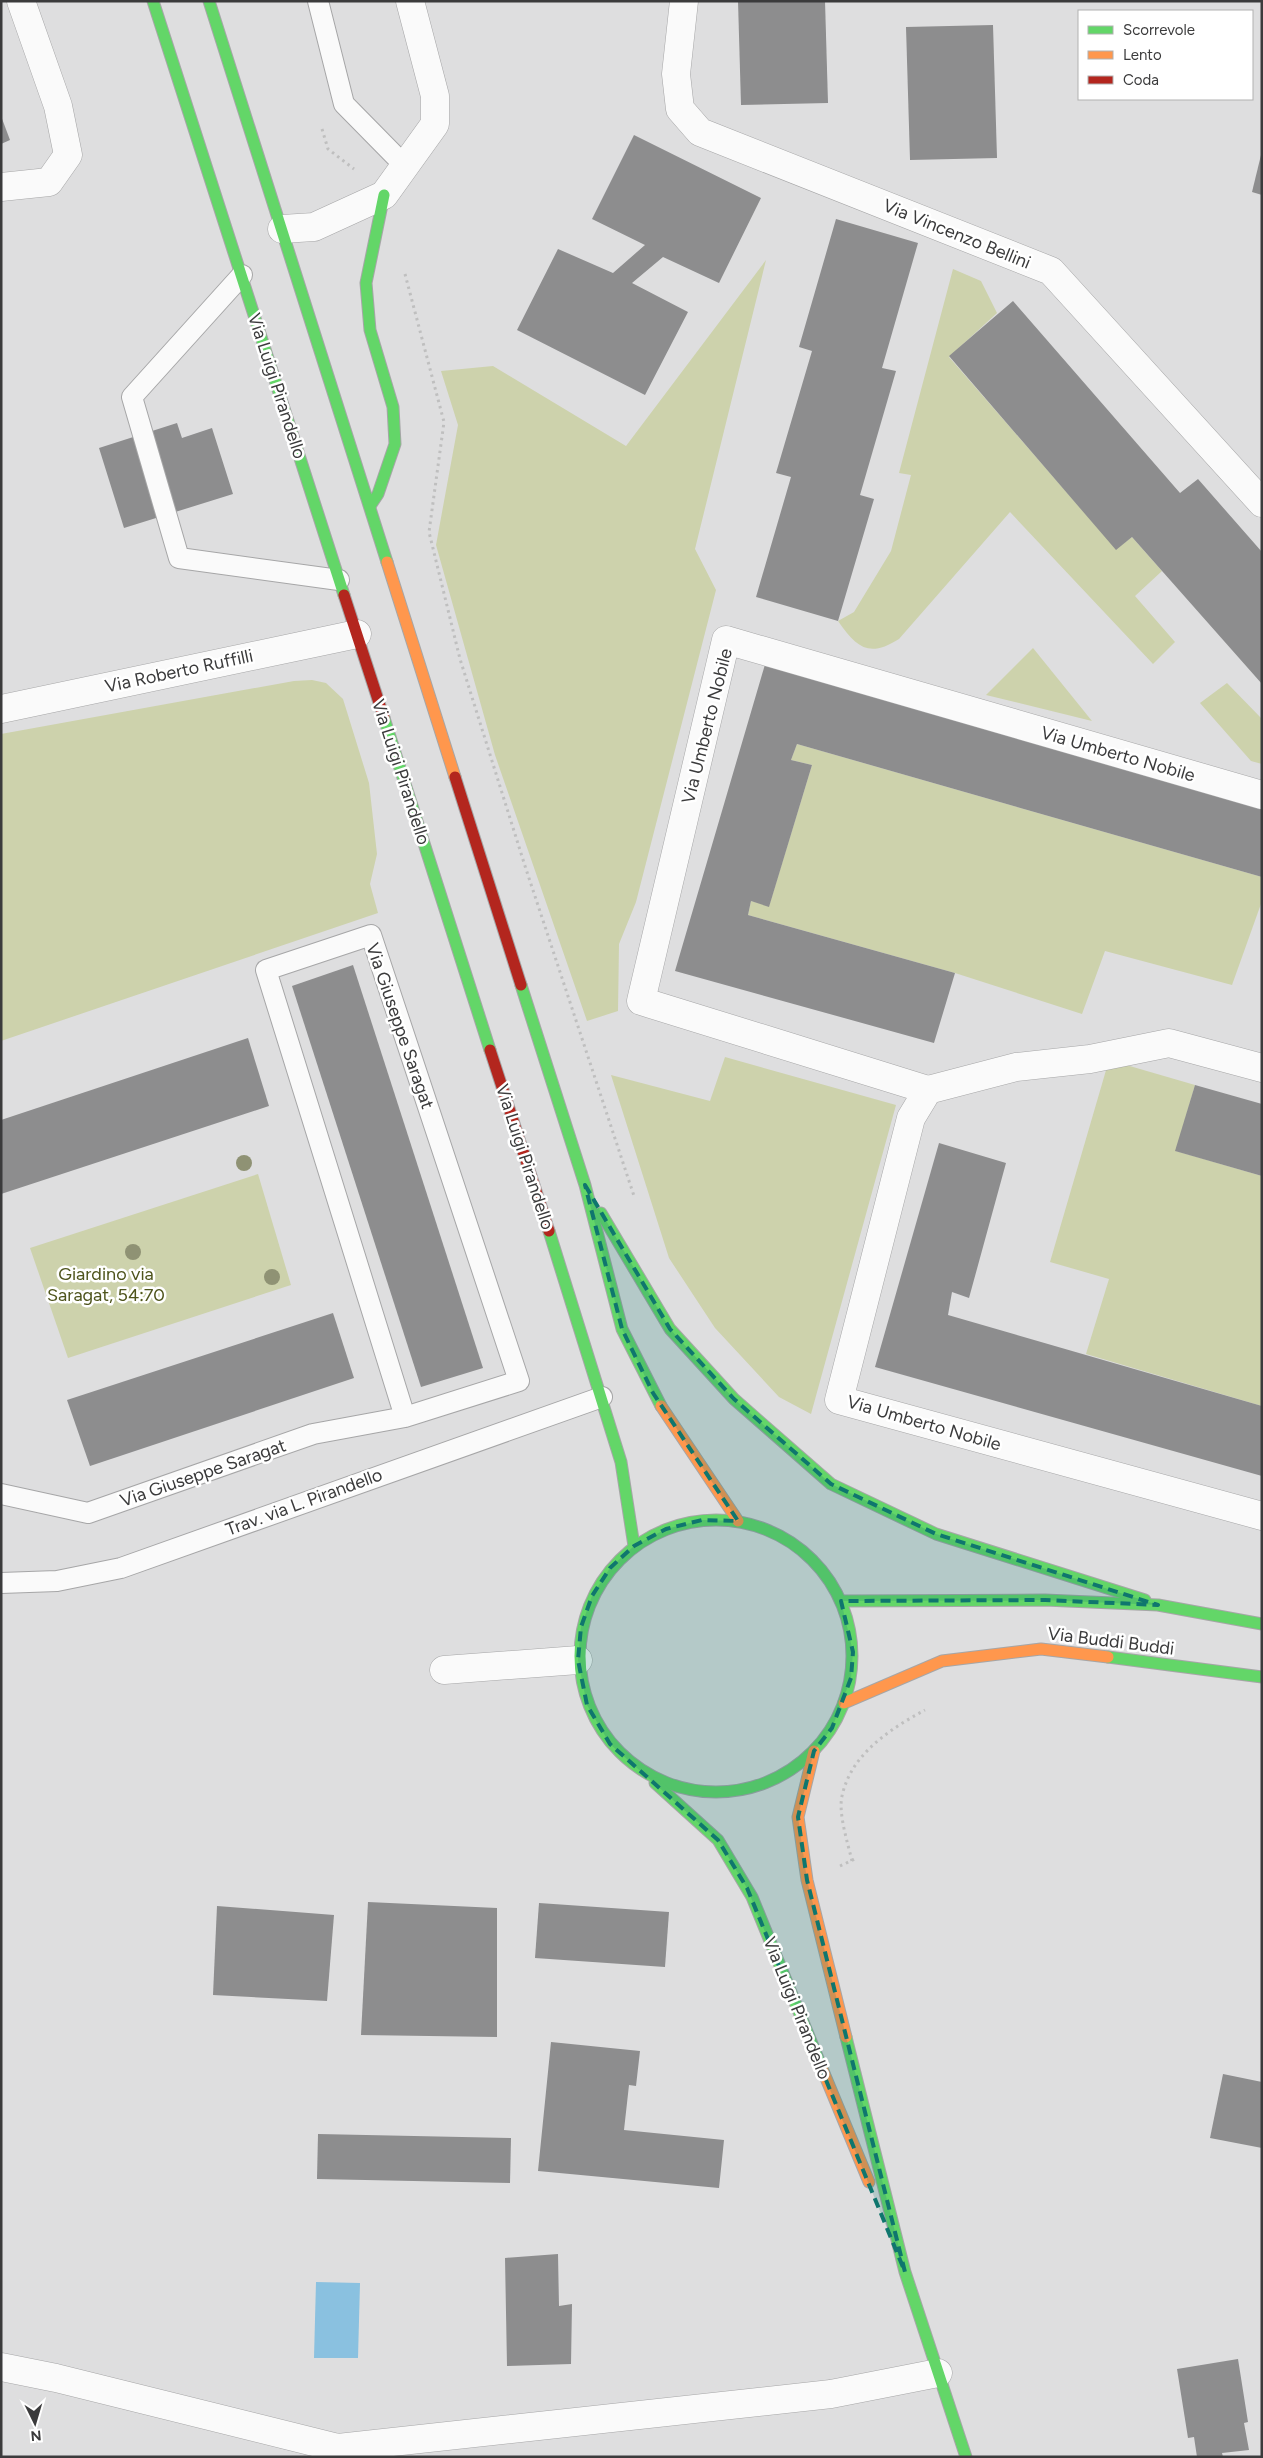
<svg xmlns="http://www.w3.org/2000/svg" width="1263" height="2458" viewBox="0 0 1263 2458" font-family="Figtree,sans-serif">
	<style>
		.green { fill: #cdd2ac }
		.water { fill: #8ac1e0 }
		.building { fill: #8d8d8e }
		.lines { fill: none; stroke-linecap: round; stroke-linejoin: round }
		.lane-casing { stroke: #a6a6a7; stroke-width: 22 }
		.street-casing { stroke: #a6a6a7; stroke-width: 29 }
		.fast-casing { stroke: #a6a6a7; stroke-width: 13 }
		.slow-casing { stroke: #a6a6a7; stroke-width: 13 }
		.jam-casing { stroke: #a6a6a7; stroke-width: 13 }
		.path { stroke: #bfbfbf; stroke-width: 3; stroke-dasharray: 2.5 4; stroke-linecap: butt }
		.lane { stroke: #fafafa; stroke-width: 20 }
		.street { stroke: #fafafa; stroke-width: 28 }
		.fast { stroke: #63d668; stroke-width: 11 }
		.slow { stroke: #ff974d; stroke-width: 11 }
		.jam { stroke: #b3261e; stroke-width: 11 }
		.tree { fill: #8f9274 }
		.marked { fill: #0f766e; fill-opacity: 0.2; stroke: #0f766e; stroke-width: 4; stroke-dasharray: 10 6; stroke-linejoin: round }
		.labels { text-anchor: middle; stroke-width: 5; stroke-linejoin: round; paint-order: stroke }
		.street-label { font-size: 18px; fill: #3b3b3c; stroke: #fff }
		.park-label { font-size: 18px; fill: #4e541c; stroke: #fff }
	</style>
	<rect width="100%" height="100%" fill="#dededf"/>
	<g class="green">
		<polygon points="766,260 695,549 716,590 636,902 619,944 618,1011 587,1021 495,755 436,545 458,425 441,371 493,366 626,446"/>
		<path d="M953,269L981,281L997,313L949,357L1116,549L1132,537L1162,571L1135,596L1175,642L1153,664L1010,512L899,639C869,658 857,648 838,621L854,612L891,551L911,475L899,473Z"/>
		<polygon points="1033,648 1092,721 986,695"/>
		<polygon points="312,680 326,683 343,699 369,783 377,854 370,884 378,913 1,1041 1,734 294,681"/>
		<polygon points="1227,683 1262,719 1262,764 1251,761 1200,703"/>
		<polygon points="797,744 1262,877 1262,901 1232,985 1105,951 1082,1014 955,973 748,915 751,901 769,906 812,765 791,760"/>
		<polygon points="725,1057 896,1105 811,1414 779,1397 715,1328 669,1258 611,1075 710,1101"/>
		<polygon points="1109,1060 1195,1085 1176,1151 1262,1176 1262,1406 1086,1354 1109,1279 1050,1262"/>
		<polygon points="258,1174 291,1285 68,1358 30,1248"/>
	</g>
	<polygon class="water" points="316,2282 360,2283 358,2358 314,2358"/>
	<g class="building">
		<polygon points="738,1 825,1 828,103 741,105"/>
		<polygon points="993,25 997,158 910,160 906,27"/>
		<polygon points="1,116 10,140 1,144"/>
		<polygon points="634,135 761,198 719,283 663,257 632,283 688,312 645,395 517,330 558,249 613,273 645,245 592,219"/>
		<polygon points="1261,155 1262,156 1262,195 1252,192"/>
		<polygon points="836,219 918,243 882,368 896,371 860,495 874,499 838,621 756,597 791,477 776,473 812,351 799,347"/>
		<polygon points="1013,301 1180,493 1198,479 1262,552 1262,684 1132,537 1116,550 949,356"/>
		<polygon points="177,423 182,438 212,428 233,494 124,528 99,448"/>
		<polygon points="766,661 1262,803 1262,877 797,744 791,760 812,765 769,907 751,901 748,915 955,973 934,1043 675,971"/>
		<polygon points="353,965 483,1368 421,1387 292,986"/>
		<polygon points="248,1038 269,1106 1,1194 1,1120"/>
		<polygon points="1195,1085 1262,1104 1262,1176 1175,1151"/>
		<polygon points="939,1143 1006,1163 969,1298 952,1292 948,1315 1262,1406 1262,1476 875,1367"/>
		<polygon points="333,1313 354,1378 90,1466 67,1400"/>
		<polygon points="368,1902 497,1908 497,2037 361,2035"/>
		<polygon points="539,1903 669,1912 665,1967 535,1958"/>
		<polygon points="217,1906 334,1915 327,2001 213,1995"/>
		<polygon points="551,2042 640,2051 636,2086 629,2085 624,2130 724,2140 719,2188 538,2171"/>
		<polygon points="1223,2074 1262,2082 1262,2148 1210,2138"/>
		<polygon points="318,2134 511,2138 510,2183 317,2179"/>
		<polygon points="558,2254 559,2306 572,2304 571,2364 507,2366 505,2258"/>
		<polygon points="1238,2359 1248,2422 1244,2423 1249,2450 1222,2453 1223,2457 1197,2457 1194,2437 1188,2438 1177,2369"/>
	</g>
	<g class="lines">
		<defs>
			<g id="lane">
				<polyline points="318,1 344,104 406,167"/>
				<polyline points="242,275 132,397 179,558 339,580"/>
				<polyline points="1,1494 88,1513 313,1434 405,1417 519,1381 371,935 266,970 405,1417"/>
				<polyline points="1,1583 57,1581 121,1568 602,1397"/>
			</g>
			<g id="street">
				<polyline points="684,1 676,74 680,109 700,132 1051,271 1262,503"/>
				<polyline points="1,187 49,182 68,155 58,106 21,1"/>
				<polyline points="282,229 314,227 384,195 435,124 435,96 410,1"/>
				<polyline points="1,709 357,634"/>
				<polyline points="1262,1068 1169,1043 1090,1059 1016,1067 928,1090 911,1118 839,1400 1262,1516"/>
				<polyline points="928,1090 641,1001 726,640 1262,795"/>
				<polyline points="444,1670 578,1660"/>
				<polyline points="1,2367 56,2378 338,2448 831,2394 938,2373"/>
			</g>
			<g id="fast">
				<polyline points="153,1 344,595"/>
				<polyline points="209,1 387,562"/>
				<polyline points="370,506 378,494 395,444 393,407 370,330 366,283 384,195"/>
				<polyline points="384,718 490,1050"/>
				<polyline points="521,985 585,1185 622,1329 661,1406"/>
				<polyline points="601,1213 670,1329 734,1399 831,1484 936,1534 1145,1600"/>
				<polyline points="549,1231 621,1462 634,1546"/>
				<circle cx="716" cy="1656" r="136"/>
				<polyline points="841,1601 1045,1600 1158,1605 1262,1624"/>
				<polyline points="1108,1657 1262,1677"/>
				<polyline points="655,1783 718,1840 752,1897 821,2066"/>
				<polyline points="846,2037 905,2272 966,2457"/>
			</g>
			<g id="slow">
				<polyline points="387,562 455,777"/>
				<polyline points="661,1406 738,1521"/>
				<polyline points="844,1703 942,1661 1041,1649 1108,1657"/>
				<polyline points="814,1751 798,1817 807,1880 846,2037"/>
				<polyline points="821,2066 869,2182"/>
			</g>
			<g id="jam">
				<polyline points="344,595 384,718"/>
				<polyline points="455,777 521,985"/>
				<polyline points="490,1050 549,1231"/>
			</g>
		</defs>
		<use href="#lane" class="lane-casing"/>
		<use href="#street" class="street-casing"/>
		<use href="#fast" class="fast-casing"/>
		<use href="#slow" class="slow-casing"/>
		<use href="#jam" class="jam-casing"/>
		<g class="path">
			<polyline points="322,129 328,149 354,169"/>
			<polyline points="405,274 444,422 429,532 460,659 525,866 634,1196"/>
			<path d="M852,1861C848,1844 838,1813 842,1796C851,1754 890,1729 925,1710"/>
			<polyline points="840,1866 855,1859"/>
		</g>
		<use href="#lane" class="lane"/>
		<use href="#street" class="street"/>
		<use href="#fast" class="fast"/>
		<use href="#slow" class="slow"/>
		<use href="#jam" class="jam"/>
	</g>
	<g class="tree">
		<circle cx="244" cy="1163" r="8"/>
		<circle cx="133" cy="1252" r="8"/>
		<circle cx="272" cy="1277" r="8"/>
	</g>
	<path class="marked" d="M585,1185L670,1329L734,1399L831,1484L936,1534L1158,1605L1045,1600L841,1601L853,1652L851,1678L832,1728L814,1751L798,1817L807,1880L905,2272L747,1888L718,1840L610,1744L587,1705L578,1660L581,1627L592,1596L610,1568L634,1546L666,1529L702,1520L738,1521L653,1393L622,1329Z"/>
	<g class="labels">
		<g class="street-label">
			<text transform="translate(957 234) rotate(22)" y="6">Via Vincenzo Bellini</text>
			<text transform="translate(277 386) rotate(72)" y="6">Via Luigi Pirandello</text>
			<text transform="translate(179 671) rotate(-12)" y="6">Via Roberto Ruffilli</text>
			<text transform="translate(707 726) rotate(-76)" y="6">Via Umberto Nobile</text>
			<text transform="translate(1118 754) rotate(16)" y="6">Via Umberto Nobile</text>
			<text transform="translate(401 772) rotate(72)" y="6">Via Luigi Pirandello</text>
			<text transform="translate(400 1026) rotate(71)" y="6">Via Giuseppe Saragat</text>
			<text transform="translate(525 1157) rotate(72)" y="6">Via Luigi Pirandello</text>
			<text transform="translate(924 1423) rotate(16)" y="6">Via Umberto Nobile</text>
			<text transform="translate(203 1473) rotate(-19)" y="6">Via Giuseppe Saragat</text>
			<text transform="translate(304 1502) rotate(-20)" y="6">Trav. via L. Pirandello</text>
			<text transform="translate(1111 1641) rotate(7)" y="6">Via Buddi Buddi</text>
			<text transform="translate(797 2008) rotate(68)" y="6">Via Luigi Pirandello</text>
		</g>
		<g class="park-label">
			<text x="106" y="1280">Giardino via<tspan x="106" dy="21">Saragat, 54:70</tspan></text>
		</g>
	</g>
	<rect width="1263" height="2458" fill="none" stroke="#3b3b3c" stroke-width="5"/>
	<rect x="1078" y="10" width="175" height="90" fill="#ffffff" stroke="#b1b1b1"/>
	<rect x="1088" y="26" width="25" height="8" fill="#63d668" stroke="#b1b1b1"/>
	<text x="1123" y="35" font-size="15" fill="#3b3b3c">Scorrevole</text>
	<rect x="1088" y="51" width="25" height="8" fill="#ff974d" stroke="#b1b1b1"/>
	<text x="1123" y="60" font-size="15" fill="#3b3b3c">Lento</text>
	<rect x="1088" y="76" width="25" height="8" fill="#b3261e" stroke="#b1b1b1"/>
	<text x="1123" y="85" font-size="15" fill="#3b3b3c">Coda</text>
	<g transform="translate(35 2423) rotate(175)" stroke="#ffffff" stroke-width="4" paint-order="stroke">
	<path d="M0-4L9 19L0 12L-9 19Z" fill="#3b3b3c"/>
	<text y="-8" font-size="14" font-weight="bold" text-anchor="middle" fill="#3b3b3c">N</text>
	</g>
</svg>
